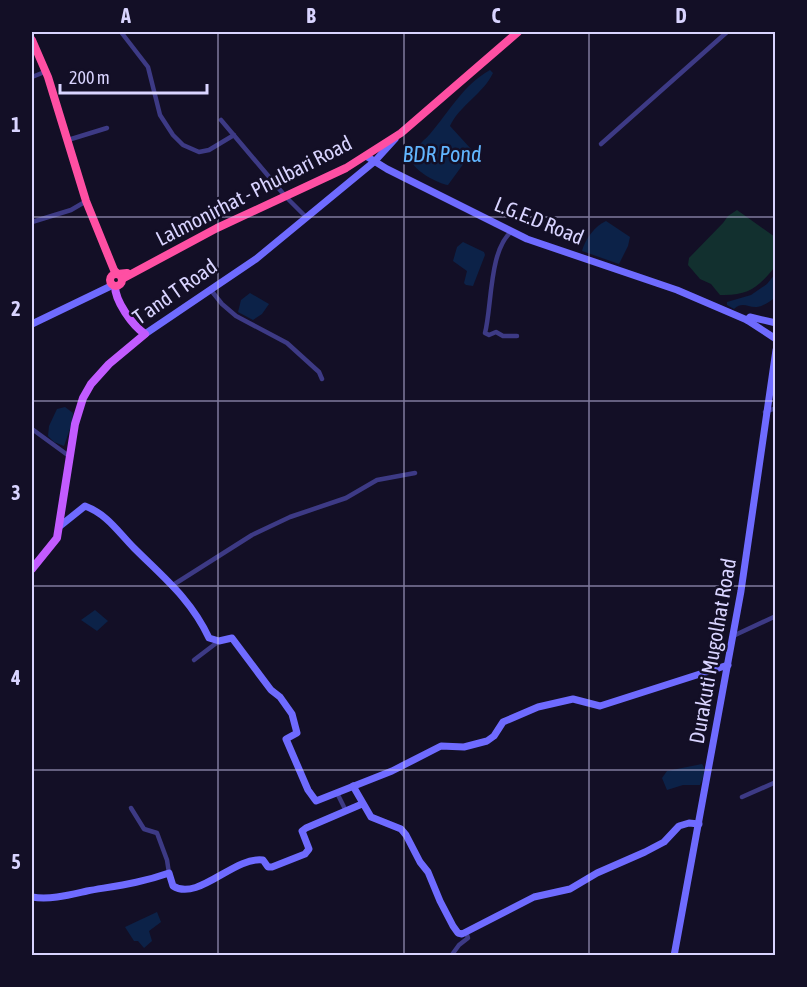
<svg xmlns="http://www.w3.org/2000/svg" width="807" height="987" viewBox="0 0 807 987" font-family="'Asap Condensed',sans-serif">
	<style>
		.green { fill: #12302f }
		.water { fill: #0c2248 }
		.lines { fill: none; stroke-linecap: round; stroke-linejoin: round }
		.street { stroke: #3d3a85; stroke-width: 4.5 }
		.secondary { stroke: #6f6bff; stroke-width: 7 }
		.primary { stroke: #c25bff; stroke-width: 8 }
		.highway { stroke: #ff4fa3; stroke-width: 8 }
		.grid { fill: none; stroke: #d9d4ff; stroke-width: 1.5; stroke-opacity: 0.55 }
		.labels { text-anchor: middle; stroke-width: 5; stroke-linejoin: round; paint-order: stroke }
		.street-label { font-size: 21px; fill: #d9d4ff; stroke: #130f26 }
		.water-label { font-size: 22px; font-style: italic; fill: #62b6ff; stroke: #130f26 }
		.neatline { fill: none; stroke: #d9d4ff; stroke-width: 2 }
		.grid-label { font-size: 20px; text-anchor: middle; font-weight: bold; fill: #d9d4ff }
	</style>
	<rect width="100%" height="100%" fill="#130f26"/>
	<path class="green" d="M737,210L775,237V267C758,287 749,296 720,295L711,284L700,279L688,265L689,258L723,223L728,216Z"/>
	<g class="water">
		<path d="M490,70L493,73C483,94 460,105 450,126L471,149L472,152L448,185C439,184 412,170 412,160C411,150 424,141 430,134C449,112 463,85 490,70Z"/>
		<path d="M606,221L630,237L628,246L619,264L582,251C585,239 595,226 606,221Z"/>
		<polygon points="463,242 484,252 485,255 473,286 466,285 464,283 467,271 453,261 457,247"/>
		<path d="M775,274V298C770,301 764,306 757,307C748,308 743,301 734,309L727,305V302L751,295L767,284Z"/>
		<polygon points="250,293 269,304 262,314 253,320 238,312 241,300"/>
		<polygon points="65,407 73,413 72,423 64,446 54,442 48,436 49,426 57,409"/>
		<polygon points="95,610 108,621 97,631 81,620"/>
		<path d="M702,764C707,770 703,778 700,785H683L667,790L662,778L667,771Z"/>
		<polygon points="157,912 161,922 149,931 152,941 144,948 138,941 134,941 125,927"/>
	</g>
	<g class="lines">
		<g class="street">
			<polyline points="121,32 148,67 160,115 173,135 183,145 199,152 209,150 234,135"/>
			<polyline points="32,77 42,73"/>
			<polyline points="221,120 286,197 307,218"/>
			<polyline points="68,140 107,128"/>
			<polyline points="601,144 727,32"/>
			<polyline points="32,222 71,210 83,203"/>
			<path d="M512,231C489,249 492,306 485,333L489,335L496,332L503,336H517"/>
			<polyline points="210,289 222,304 236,316 287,343 319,372 322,379"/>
			<polyline points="765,412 776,408"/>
			<polyline points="32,429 69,456"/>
			<polyline points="173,585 252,535 290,517 346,498 377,480 415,473"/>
			<polyline points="733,636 776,616"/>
			<polyline points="194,660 219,641"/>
			<polyline points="337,793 346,811"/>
			<polyline points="742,797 776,782"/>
			<polyline points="131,808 144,829 157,833 167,860 169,873"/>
			<polyline points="451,956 459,945 468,938 466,932"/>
		</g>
		<g class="secondary">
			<polyline points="366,156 387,169 527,239 677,290 747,320 776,339"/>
			<polyline points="747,320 750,317 776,323"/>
			<polyline points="32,324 113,285"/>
			<polyline points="145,334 256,259 375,161 395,139"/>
			<path d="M60,526L85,506C107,514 119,533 134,548C163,577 191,599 209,638L219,641L232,638L271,690L280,697L292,714L297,733L286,739L308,790L316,801L392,771L441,746L464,747L487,741L494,736L503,722L538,707L573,699L600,706L728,665"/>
			<polyline points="353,786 371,817 401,829 406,835 420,862 428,872 440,901 453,926 458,933 462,934 534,897 570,889 597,873 645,852 664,842 679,826 689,823 699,824"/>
			<path d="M32,897C50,900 69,895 87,891C115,886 141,883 169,873L173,886C198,902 234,856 263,860L268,867H272L305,854L309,849L302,831L306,828L362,804"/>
			<polyline points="674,956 741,591 776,350"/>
		</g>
		<path class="primary" d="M32,569L57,538L75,424L83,398L91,384L109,364L145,334C132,325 115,301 115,286"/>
		<g class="highway">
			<polyline points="32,40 48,77 86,201 114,270 117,274 127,273"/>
			<circle cx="116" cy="280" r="6"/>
			<polyline points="122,279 217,228 346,168 401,133 518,32"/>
		</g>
	</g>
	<path class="grid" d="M218,32V956M404,32V956M589,32V956M32,217H776M32,401H776M32,586H776M32,770H776"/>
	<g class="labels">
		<g class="street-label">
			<text transform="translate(254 191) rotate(-27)" y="7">Lalmonirhat - Phulbari Road</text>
			<text transform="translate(539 221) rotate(22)" y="7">L.G.E.D Road</text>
			<text transform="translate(175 292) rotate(-35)" y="7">T and T Road</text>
			<text transform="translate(713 651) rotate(-80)" y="7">Durakuti Mugolhat Road</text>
		</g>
		<g class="water-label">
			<text x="442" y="162">BDR Pond</text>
		</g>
	</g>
	<rect width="807" height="987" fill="none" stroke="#130f26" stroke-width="66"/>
	<path d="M60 84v9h147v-9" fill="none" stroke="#d9d4ff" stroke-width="3"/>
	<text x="69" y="84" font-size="18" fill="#d9d4ff" stroke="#130f26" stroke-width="4.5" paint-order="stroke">200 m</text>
	<rect x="33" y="33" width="741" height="921" class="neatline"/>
	<g class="grid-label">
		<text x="126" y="23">A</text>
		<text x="311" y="23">B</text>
		<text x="496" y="23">C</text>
		<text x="681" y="23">D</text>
		<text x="16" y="132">1</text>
		<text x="16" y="316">2</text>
		<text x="16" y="500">3</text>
		<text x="16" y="685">4</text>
		<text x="16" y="869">5</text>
	</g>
</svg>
